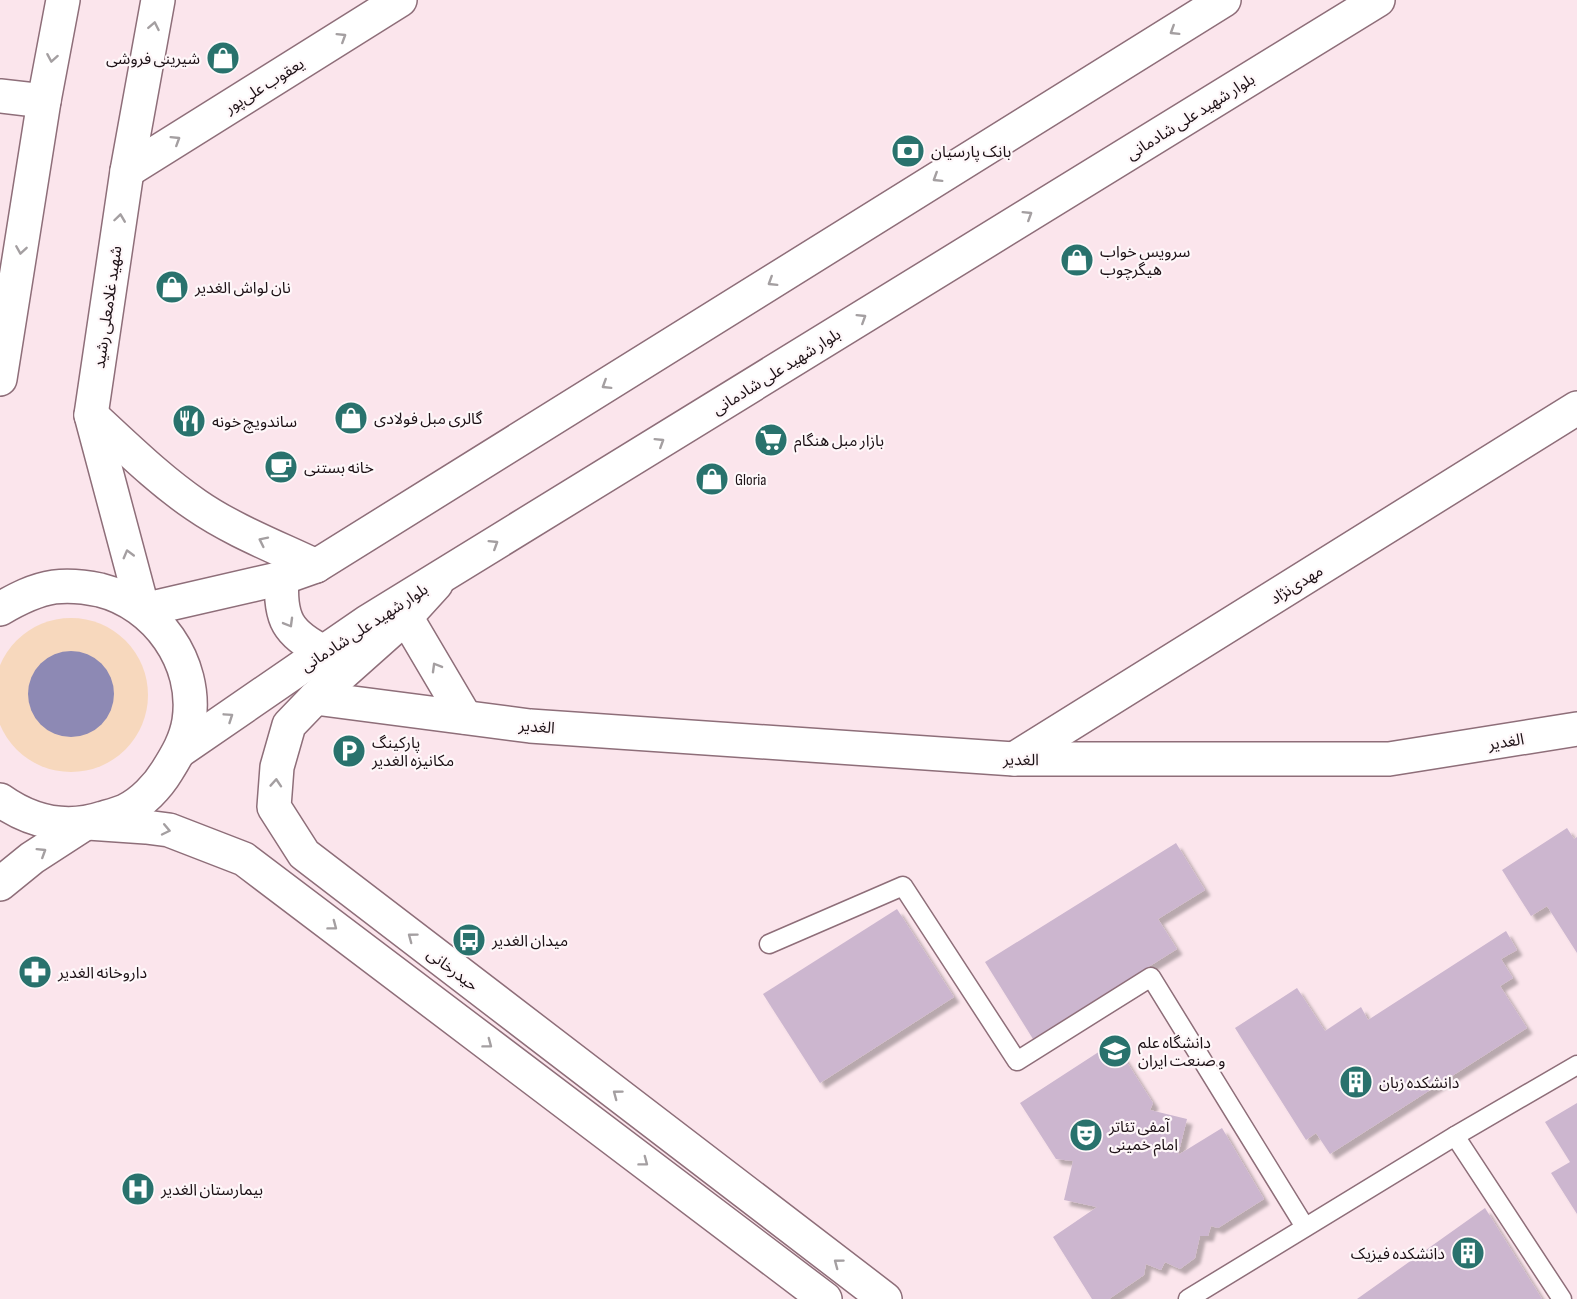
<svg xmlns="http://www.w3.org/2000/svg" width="1577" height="1299" viewBox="0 0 1577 1299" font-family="'Sofia Sans Condensed','Noto Sans Arabic',sans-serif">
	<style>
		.green { fill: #f7d8bd }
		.water { fill: #8d89b4 }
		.building { fill: #ccb6cf; filter: url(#shadow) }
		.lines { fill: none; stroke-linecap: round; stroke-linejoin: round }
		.service-casing { stroke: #8e6e79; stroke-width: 21 }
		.minor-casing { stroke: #8e6e79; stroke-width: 36 }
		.secondary-casing { stroke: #8e6e79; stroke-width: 36 }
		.primary-casing { stroke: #8e6e79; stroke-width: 36 }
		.service { stroke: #fff; stroke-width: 18 }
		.minor { stroke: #fff; stroke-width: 33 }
		.secondary { stroke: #fff; stroke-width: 33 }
		.primary { stroke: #fff; stroke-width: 33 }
		.oneway { stroke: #a49fa1 }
		.labels { text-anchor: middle; stroke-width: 4.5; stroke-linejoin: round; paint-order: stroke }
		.poi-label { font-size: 16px; fill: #1c1015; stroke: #fef7f9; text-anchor: start }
		.street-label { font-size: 16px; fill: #1c1015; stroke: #fef7f9 }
	</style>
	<defs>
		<filter id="shadow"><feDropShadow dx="5.5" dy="5.5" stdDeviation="1.5" flood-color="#0004"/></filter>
	</defs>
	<rect width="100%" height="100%" fill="#fbe5ec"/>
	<circle class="green" cx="71" cy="695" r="77"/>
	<circle class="water" cx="71" cy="694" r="43"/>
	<g class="building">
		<polygon points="1567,828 1574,839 1577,837 1577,953 1547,906 1531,916 1502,870"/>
		<polygon points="1176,843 1205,890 1158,919 1177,949 1033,1039 985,962"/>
		<polygon points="897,909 954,997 820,1083 763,994"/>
		<polygon points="1506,931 1517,950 1501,959 1513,978 1500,986 1527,1028 1330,1154 1316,1133 1306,1140 1235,1028 1297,988 1325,1031 1361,1007 1368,1020"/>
		<polygon points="1114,1042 1153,1103 1150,1110 1187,1119 1178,1155 1222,1128 1264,1199 1218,1228 1211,1226 1208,1236 1200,1236 1195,1258 1180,1269 1165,1262 1161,1270 1146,1264 1144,1275 1109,1299 1092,1299 1053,1237 1097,1207 1064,1200 1073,1161 1056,1159 1020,1103"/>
		<polygon points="1577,1103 1577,1214 1551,1173 1570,1162 1545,1122"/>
		<polygon points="1485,1208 1542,1299 1357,1299"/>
	</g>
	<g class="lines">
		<defs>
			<g id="service">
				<polyline points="769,944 903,886 1017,1061 1151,977 1305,1227"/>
				<polyline points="1455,1136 1562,1299"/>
				<polyline points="1188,1299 1455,1136 1577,1065"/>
			</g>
			<g id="minor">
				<polyline points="0,96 44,101"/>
				<polyline points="127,171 400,0"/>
				<polyline points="1014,759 1577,408"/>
			</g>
			<g id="secondary">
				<polyline points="436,584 406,617 315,698 289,725 277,767 274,807 304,854 885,1299"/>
				<polyline points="406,617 465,717"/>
				<polyline points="315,698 530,726 1014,759 1389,759 1577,729"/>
				<polyline points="88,823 146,827 169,830 244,859 825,1299"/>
			</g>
			<g id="primary">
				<polyline points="158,0 127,171 91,415 143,610 282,578 316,566 1224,0"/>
				<polyline points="0,379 44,101 63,0"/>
				<path d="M91,415C125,446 158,479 196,505C232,530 276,547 316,566"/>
				<path d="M282,578C279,619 288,634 324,652"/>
				<path d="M0,609C17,599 34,590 54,587C69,585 86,587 100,590C156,604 198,662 189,721C186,740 177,755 167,771C158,786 142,803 125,811C118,814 110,816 103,818C67,830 31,822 0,800"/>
				<polyline points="181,750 367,622 1378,0"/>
				<polyline points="0,884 32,858 86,823"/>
			</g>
		</defs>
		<use href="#service" class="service-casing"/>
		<use href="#minor" class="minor-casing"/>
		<use href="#secondary" class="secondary-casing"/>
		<use href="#primary" class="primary-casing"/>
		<use href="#service" class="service"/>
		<use href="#minor" class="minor"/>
		<use href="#secondary" class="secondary"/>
		<use href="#primary" class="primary"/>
	</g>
	<defs><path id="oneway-chevron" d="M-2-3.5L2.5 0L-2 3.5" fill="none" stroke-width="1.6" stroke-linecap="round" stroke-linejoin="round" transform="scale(1.5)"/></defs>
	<g class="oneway">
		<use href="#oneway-chevron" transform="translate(154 26) rotate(-79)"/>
		<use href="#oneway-chevron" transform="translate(1174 31) rotate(148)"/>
		<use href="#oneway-chevron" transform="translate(342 37) rotate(-32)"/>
		<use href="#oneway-chevron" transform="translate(52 58) rotate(100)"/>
		<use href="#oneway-chevron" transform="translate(176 140) rotate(-32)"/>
		<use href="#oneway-chevron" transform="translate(937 178) rotate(148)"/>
		<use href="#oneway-chevron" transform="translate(1028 215) rotate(-32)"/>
		<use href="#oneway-chevron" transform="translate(120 218) rotate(-82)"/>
		<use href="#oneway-chevron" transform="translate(21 250) rotate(99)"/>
		<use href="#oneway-chevron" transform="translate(772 282) rotate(148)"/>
		<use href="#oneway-chevron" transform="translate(862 318) rotate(-32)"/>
		<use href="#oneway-chevron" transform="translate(606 385) rotate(148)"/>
		<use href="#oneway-chevron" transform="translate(660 442) rotate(-32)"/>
		<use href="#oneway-chevron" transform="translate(263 541) rotate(-154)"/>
		<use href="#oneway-chevron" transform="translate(494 544) rotate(-32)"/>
		<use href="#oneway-chevron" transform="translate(128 554) rotate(-105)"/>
		<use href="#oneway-chevron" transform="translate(289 623) rotate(60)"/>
		<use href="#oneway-chevron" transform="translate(436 667) rotate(-120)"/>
		<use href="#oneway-chevron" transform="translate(229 717) rotate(-34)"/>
		<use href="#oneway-chevron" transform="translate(276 783) rotate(-86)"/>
		<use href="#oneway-chevron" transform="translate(166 830) rotate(12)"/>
		<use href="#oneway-chevron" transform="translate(42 852) rotate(-32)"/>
		<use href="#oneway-chevron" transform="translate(333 926) rotate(37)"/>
		<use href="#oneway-chevron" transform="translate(412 937) rotate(-143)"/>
		<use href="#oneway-chevron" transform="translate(488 1044) rotate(37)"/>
		<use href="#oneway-chevron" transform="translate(617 1094) rotate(-143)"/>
		<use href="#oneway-chevron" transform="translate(644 1162) rotate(37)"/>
		<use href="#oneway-chevron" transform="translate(838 1263) rotate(-143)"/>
	</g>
	<defs>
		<symbol id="shop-disc" viewBox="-11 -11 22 22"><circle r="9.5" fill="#29726d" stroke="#fef7f9"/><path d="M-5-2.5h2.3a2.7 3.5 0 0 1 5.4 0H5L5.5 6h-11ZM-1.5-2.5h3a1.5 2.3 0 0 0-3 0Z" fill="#fff"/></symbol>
		<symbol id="bank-disc" viewBox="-11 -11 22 22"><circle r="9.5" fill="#29726d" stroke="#fef7f9"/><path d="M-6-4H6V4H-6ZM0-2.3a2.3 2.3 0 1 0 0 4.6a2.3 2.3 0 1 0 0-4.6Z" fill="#fff"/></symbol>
		<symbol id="restaurant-disc" viewBox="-11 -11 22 22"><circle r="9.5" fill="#29726d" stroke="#fef7f9"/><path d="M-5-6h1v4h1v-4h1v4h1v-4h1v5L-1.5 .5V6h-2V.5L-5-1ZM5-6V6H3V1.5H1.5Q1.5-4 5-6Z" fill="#fff"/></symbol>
		<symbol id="supermarket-disc" viewBox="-11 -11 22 22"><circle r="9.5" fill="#29726d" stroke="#fef7f9"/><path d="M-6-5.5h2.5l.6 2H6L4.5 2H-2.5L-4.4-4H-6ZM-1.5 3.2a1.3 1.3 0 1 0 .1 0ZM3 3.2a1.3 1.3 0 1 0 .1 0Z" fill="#fff"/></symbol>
		<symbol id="cafe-disc" viewBox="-11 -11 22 22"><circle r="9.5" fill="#29726d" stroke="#fef7f9"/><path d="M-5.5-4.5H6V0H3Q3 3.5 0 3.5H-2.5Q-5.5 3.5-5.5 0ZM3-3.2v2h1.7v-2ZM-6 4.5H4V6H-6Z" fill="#fff"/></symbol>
		<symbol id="parking-disc" viewBox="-11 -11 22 22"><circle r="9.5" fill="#29726d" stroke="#fef7f9"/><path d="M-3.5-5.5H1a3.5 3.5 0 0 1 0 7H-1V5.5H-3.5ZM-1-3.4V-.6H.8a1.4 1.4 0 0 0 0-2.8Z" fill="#fff"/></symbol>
		<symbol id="bus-disc" viewBox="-11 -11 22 22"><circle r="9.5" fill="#29726d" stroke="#fef7f9"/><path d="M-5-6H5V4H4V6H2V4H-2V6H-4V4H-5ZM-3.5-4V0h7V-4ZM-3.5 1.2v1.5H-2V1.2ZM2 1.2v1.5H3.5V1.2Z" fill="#fff"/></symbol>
		<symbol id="pharmacy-disc" viewBox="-11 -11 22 22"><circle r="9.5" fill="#29726d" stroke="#fef7f9"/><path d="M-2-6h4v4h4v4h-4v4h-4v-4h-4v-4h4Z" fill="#fff"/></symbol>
		<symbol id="university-disc" viewBox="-11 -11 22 22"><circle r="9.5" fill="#29726d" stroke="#fef7f9"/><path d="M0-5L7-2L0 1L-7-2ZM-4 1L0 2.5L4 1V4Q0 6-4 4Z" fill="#fff"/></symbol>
		<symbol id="building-disc" viewBox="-11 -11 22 22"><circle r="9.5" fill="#29726d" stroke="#fef7f9"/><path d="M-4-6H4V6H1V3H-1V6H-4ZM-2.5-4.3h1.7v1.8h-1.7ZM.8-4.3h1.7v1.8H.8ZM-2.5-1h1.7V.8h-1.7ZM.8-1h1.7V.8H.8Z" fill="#fff"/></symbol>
		<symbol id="theatre-disc" viewBox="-11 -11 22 22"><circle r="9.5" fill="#29726d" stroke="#fef7f9"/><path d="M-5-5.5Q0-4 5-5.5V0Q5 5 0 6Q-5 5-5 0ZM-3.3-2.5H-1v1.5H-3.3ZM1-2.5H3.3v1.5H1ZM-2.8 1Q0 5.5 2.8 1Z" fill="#fff"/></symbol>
		<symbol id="hospital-disc" viewBox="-11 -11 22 22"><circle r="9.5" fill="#29726d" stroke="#fef7f9"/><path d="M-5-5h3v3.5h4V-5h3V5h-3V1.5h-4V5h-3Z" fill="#fff"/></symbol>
	</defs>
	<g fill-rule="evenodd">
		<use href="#shop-disc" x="204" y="39" width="38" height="38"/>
		<use href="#bank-disc" x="889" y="132" width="38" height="38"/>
		<use href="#shop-disc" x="1058" y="241" width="38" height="38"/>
		<use href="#shop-disc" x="153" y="268" width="38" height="38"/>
		<use href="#shop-disc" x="332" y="399" width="38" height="38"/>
		<use href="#restaurant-disc" x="170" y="402" width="38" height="38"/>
		<use href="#supermarket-disc" x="752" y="421" width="38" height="38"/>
		<use href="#cafe-disc" x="262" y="448" width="38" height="38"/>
		<use href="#shop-disc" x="693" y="460" width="38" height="38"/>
		<use href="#parking-disc" x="330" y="732" width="38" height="38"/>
		<use href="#bus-disc" x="450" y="921" width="38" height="38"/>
		<use href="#pharmacy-disc" x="16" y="953" width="38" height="38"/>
		<use href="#university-disc" x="1096" y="1032" width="38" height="38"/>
		<use href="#building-disc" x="1337" y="1063" width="38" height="38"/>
		<use href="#theatre-disc" x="1067" y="1116" width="38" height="38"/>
		<use href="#hospital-disc" x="119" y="1170" width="38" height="38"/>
		<use href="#building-disc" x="1449" y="1234" width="38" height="38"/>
	</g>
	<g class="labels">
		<g class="poi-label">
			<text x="200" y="64" text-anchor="end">شیرینی فروشی</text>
			<text x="931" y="157">بانک پارسیان</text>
			<text x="1100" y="257">سرویس خواب<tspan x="1100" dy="18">هیگرچوب</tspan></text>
			<text x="195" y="293">نان لواش الغدیر</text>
			<text x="374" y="424">گالری مبل فولادی</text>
			<text x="212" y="427">ساندویچ خونه</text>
			<text x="794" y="446">بازار مبل هنگام</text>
			<text x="304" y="473">خانه بستنی</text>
			<text x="735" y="485">Gloria</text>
			<text x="372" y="748">پارکینگ<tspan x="372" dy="18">مکانیزه الغدیر</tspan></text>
			<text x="492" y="946">میدان الغدیر</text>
			<text x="58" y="978">داروخانه الغدیر</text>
			<text x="1138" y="1048">دانشگاه علم<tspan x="1138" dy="18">و صنعت ایران</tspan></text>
			<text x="1379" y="1088">دانشکده زبان</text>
			<text x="1109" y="1132">آمفی تئاتر<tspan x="1109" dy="18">امام خمینی</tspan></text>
			<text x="161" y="1195">بیمارستان الغدیر</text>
			<text x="1445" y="1259" text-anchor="end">دانشکده فیزیک</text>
		</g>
		<g class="street-label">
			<text transform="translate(264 85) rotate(-32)" y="6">یعقوب علی‌پور</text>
			<text transform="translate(1190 116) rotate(-32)" y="6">بلوار شهید علی شادمانی</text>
			<text transform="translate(107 307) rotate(-82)" y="6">شهید غلامعلی رشید</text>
			<text transform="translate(776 371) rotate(-32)" y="6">بلوار شهید علی شادمانی</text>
			<text transform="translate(1296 584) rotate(-32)" y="6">مهدی‌نژاد</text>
			<text transform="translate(364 627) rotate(-33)" y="6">بلوار شهید علی شادمانی</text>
			<text transform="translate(537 726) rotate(5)" y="6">الغدیر</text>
			<text transform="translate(1506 741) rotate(-9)" y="6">الغدیر</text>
			<text transform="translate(1021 759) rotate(1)" y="6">الغدیر</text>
			<text transform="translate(453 969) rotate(37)" y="6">حیدرخانی</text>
		</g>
	</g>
</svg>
